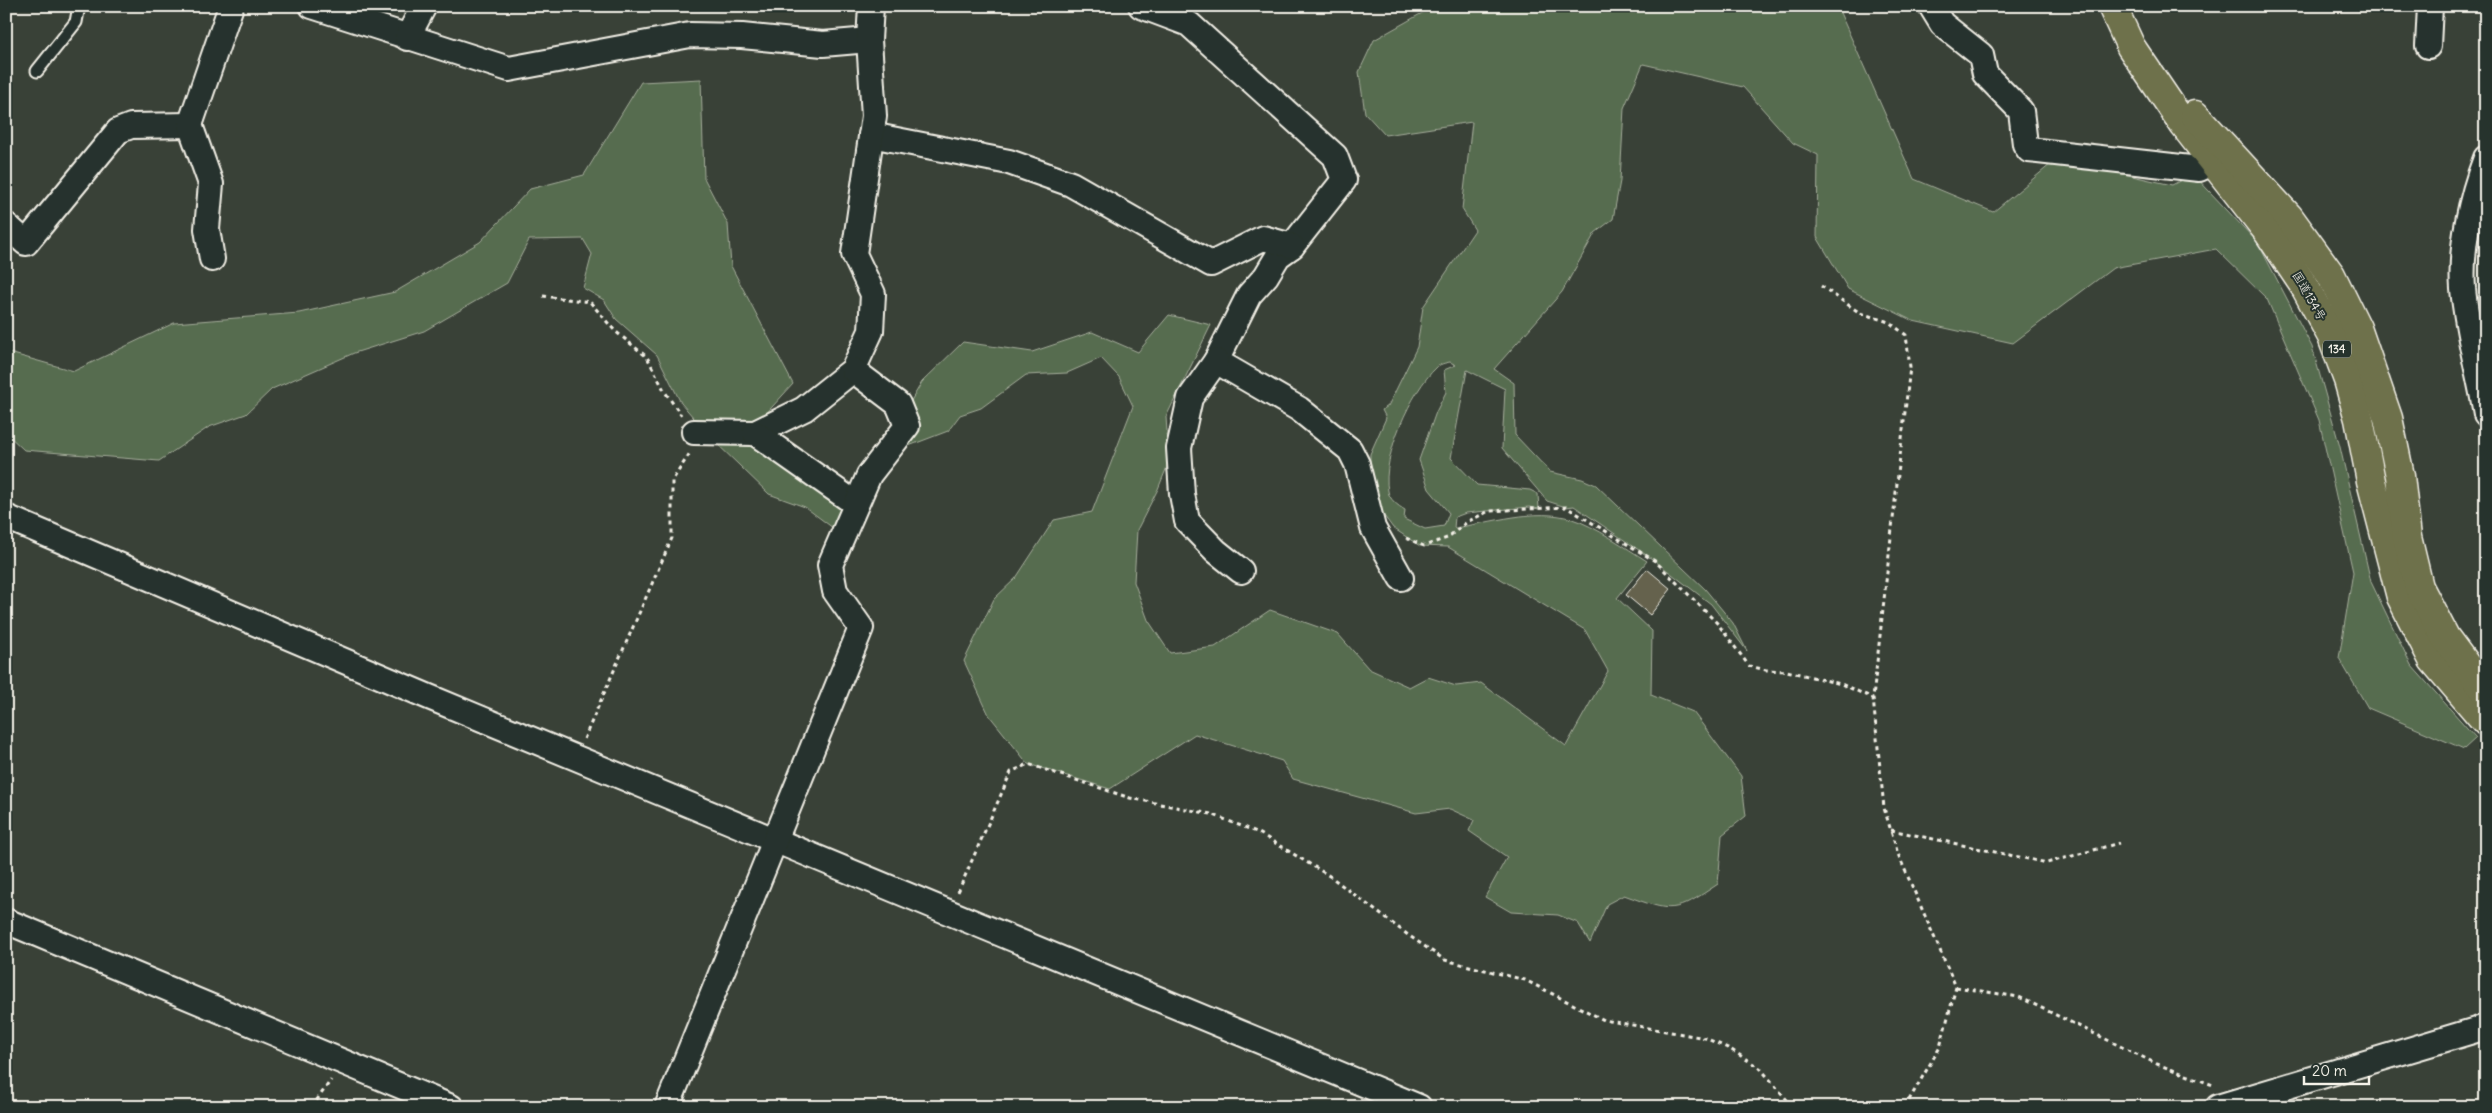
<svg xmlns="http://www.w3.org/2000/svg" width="2492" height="1113" viewBox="0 0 2492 1113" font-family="Delius,'Klee One',sans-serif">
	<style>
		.green { fill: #576c50; stroke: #a6ae9c; fill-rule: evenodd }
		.building { fill: #65624e; stroke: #f4f1e8 }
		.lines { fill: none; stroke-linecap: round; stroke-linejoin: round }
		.lane-casing { stroke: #f4f1e8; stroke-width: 15 }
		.street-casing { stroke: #f4f1e8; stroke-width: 28 }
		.highway-casing { stroke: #f4f1e8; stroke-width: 31 }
		.path { stroke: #f4f1e8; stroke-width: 3; stroke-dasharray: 4 4; stroke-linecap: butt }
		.lane { stroke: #26332d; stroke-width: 11 }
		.street { stroke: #26332d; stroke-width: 24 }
		.highway { stroke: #6e714b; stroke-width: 28 }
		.labels { text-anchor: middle; stroke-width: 4; stroke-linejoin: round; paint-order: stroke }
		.shield { fill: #26332d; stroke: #b6b8b0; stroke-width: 1 }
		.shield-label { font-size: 11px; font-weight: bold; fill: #f4f1e8 }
		.street-label { font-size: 12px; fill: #f4f1e8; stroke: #26332d }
	</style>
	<rect width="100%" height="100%" fill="#394137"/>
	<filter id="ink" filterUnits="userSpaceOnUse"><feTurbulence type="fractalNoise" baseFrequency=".02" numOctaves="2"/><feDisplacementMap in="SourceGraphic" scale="10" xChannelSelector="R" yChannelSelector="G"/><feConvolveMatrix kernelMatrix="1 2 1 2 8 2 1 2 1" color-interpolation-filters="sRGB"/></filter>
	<g filter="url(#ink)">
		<g class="green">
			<path d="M1438,6H1837L1914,179L1993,212L2057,159L2172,185L2193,174L2258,243L2312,347L2340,447L2371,582L2411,665L2476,738L2464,749L2368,708L2339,658L2353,572L2319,420L2267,299L2216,249L2113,268L2013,343L1913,321L1848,289L1817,237L1818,155L1793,143L1743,87L1643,64L1624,108L1620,181L1613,219L1595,233L1562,292L1494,369L1514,383L1515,435L1550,472L1582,479L1596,485L1705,589L1733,623L1747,651L1711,604L1655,561L1574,506L1566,507L1547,501L1502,448L1505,389L1467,370L1451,458L1477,485L1530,490L1538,494L1539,509L1529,507L1466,513L1455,517L1454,528C1490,523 1536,507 1572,519C1595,526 1626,548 1647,561L1617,598L1652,631L1651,695L1693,712L1741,776L1746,816L1722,835L1718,884C1673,914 1674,913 1624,895L1607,904L1590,943L1578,923L1558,915L1511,912L1485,897L1507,857L1469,831L1474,820L1450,809L1416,813L1293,779L1282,761L1195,734L1110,789L1028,764L989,715L964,661L994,599L1016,578L1054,520L1092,512L1133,406L1119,377L1101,358L1067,373L1026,375L981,408L960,415L948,431L898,450L888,440L922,382L963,342L1032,352L1092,332L1138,352L1169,315L1211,325L1166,417L1169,462L1158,489L1137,530L1134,582L1148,620L1170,653L1215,647L1270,610L1338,634L1369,669L1409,687L1428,677L1456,686L1481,683L1566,746L1608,671L1585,630L1448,547L1420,546L1393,528L1370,497V454L1386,418L1382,410L1388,406L1395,392L1417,347L1423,307L1475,230L1462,209L1472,122L1385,135L1365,113L1359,72L1374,40L1431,8ZM1450,362L1456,365L1444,370L1446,392L1436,412L1419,460L1429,489L1449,513L1444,526L1425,529L1404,519L1405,510C1398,506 1389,499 1388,491C1381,457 1412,390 1436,368C1439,364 1445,363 1450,362Z"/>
			<polygon points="701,79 704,178 728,224 731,266 793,384 762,418 846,508 837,531 805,507 769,494 712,439 681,403 657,355 616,319 604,300 583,288 592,254 583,239 529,240 507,283 424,331 354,353 272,389 246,414 209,427 159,461 24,450 6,433 6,352 74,371 174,323 299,313 395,292 480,242 530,189 584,175 641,82"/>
		</g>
		<polygon class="building" points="1647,569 1671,589 1650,615 1626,595"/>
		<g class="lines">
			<defs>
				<polyline id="lane" points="37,71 76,22 79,6"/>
				<g id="street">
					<polyline points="312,6 509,69 690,35 742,36 823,44 869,40"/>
					<polyline points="1141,6 1189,24 1335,156 1344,180 1292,246 1278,256 1266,276 1249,295 1216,361 1299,409 1350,450 1357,464 1373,528 1401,578"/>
					<polyline points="1931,6 1942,24 1981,55 1985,74 2021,111 2025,144 2029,150 2199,169 2212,163"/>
					<polyline points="407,38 424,6"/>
					<polyline points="2428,46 2430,6"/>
					<polyline points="871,135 1009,162 1071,184 1211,264 1263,238 1292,246"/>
					<path d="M2486,158C2471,197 2460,247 2463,289C2467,331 2479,373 2486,414"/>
					<polyline points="6,225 26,243 118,131 131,126 190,125"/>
					<polyline points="212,259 207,229 211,184 190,125 231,6"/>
					<polyline points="1216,361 1190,398 1179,448 1182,494 1187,521 1216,551 1241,571"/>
					<polyline points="694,432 755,433 804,409 853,370 871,331 873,294 854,254 874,116 869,40 871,6"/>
					<polyline points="755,433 856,504"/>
					<polyline points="6,517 429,697 1419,1107"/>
					<polyline points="6,921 451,1107"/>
					<polyline points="667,1107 861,628 835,591 830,565 869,475 907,426 898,404 853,370"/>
					<polyline points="2218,1107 2486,1027"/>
				</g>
				<g id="highway">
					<polyline points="2112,6 2131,47 2184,125 2268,232 2305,287 2332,337 2348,380 2359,419 2371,481 2401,597 2433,660 2486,722"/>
					<polyline points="2195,115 2289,217 2331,275 2357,328 2388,418 2400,476 2407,537 2419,587 2445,637 2486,692"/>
				</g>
			</defs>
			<use href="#lane" class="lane-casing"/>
			<use href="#street" class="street-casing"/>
			<use href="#highway" class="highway-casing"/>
			<g class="path">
				<polyline points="1821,286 1860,313 1889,322 1906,335 1910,367 1873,698 1884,808 1898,854 1956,987 1940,1047 1905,1107"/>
				<polyline points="543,296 590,302 615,331 647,357 665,392 681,415"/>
				<polyline points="1406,538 1424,546 1447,538 1467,522 1489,511 1566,507 1655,561 1718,624 1749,666 1766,670 1787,671 1841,684 1873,698"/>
				<polyline points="584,739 672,538 672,481 690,453"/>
				<polyline points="1891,830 2047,863 2119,843"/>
				<polyline points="958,892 1011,772 1028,764 1130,798 1211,814 1259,833 1331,877 1408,935 1445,960 1525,980 1604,1020 1705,1038 1730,1049 1760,1068 1793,1107"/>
				<polyline points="1956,987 2019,997 2157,1064 2213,1085"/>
				<polyline points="312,1107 331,1080"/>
			</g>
			<use href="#lane" class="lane"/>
			<use href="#street" class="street"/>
			<use href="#highway" class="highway"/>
		</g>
	</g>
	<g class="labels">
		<rect class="shield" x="2323" y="340.5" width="28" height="17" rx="4"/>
		<g class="shield-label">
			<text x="2337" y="353">134</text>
		</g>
		<g class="street-label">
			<text transform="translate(2309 296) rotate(60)" y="4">国道134号</text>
		</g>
	</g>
	<rect width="2492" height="1113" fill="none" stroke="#26332d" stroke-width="25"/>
	<rect x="12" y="12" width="2467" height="1088" fill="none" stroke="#f4f1e8" stroke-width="2" filter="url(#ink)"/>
	<path d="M2304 1076v8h65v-8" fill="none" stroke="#f4f1e8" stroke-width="2.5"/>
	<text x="2312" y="1076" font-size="15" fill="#f4f1e8" stroke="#26332d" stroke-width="4" paint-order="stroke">20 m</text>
</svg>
